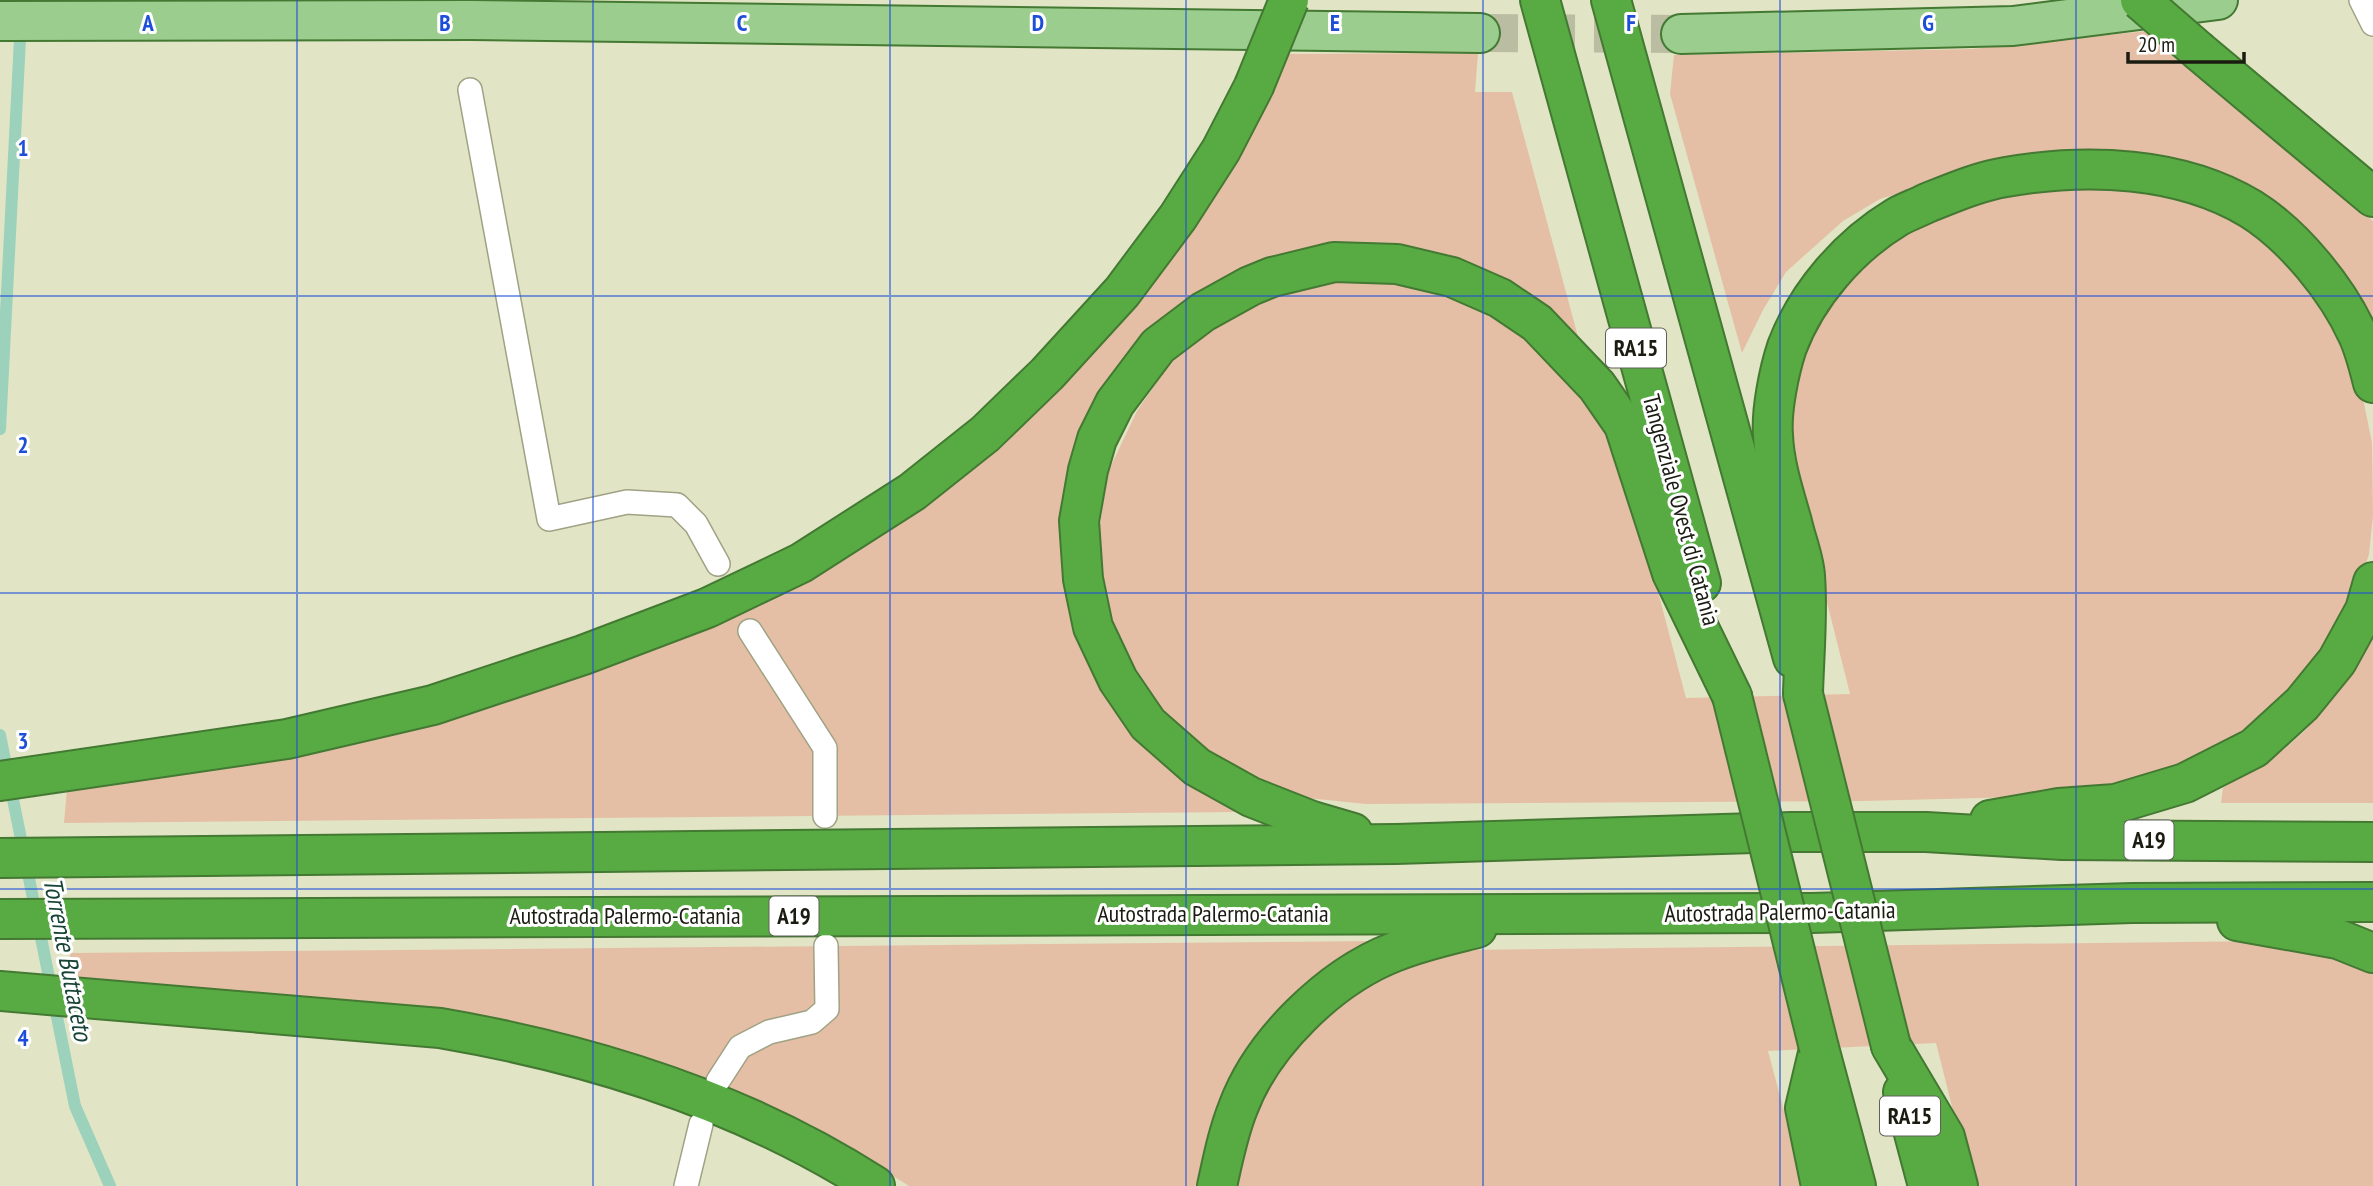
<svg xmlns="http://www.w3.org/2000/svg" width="2373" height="1186" viewBox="0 0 2373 1186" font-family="'PT Sans Narrow',sans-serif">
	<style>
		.green { fill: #e4bfa6 }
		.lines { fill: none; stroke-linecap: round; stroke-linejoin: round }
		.stream { stroke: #9cd1bb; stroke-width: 12 }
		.primary-tunnel { stroke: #babda1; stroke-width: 38; stroke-dasharray: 38 19; stroke-linecap: butt }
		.service-casing { stroke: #9fa284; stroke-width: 26 }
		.primary-casing { stroke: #437932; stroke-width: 42 }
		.motorway-casing { stroke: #437932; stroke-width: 42 }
		.service { stroke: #fff; stroke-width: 23 }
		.primary { stroke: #9bcd8e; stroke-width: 38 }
		.motorway { stroke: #58ab43; stroke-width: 38 }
		.motorway-bridge-casing { stroke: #437932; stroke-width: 42; stroke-linecap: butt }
		.motorway-bridge { stroke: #58ab43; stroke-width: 38 }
		.grid { fill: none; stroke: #1d4ed8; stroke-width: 2; stroke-opacity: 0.55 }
		.labels { text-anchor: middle; stroke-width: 6; stroke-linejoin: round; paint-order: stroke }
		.shield { fill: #fff; stroke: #5f6058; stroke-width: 2 }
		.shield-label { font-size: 23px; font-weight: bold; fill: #1b1c11 }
		.street-label { font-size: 24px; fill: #1b1c11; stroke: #fff }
		.water-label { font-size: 26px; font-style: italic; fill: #184435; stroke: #fff }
		.grid-label { font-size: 23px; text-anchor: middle; font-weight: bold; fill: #1d4ed8; stroke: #fff; stroke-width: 6; stroke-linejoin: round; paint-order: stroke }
	</style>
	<rect width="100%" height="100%" fill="#e2e5c5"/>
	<g class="green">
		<polygon points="2147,31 2373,221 2373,335 2214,175 1910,190 1880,199 1843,221 1786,272 1763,310 1742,353 1670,94 1674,55 1972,49"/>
		<polygon points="1478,53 1475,92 1512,92 1580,344 1341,249 1102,397 1079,637 1103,694 1135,738 1186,783 1240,812 64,823 67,789 709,626 1019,425 1283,54"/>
		<polygon points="2117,187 2169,192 2246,224 2317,294 2346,351 2363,398 2372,443 2373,516 2369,554 2353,604 2325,653 2262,725 2150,782 2060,796 1862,801 1366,804 1307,798 1256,785 1212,759 1167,720 1135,677 1108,622 1099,575 1100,525 1107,474 1137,411 1173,359 1201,333 1287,287 1338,278 1395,280 1448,291 1493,311 1529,337 1584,393 1625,466 1686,698 1850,694 1794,471 1787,411 1796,361 1834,288 1906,228 2005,193"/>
		<path d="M2373,635V803H2221L2223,788C2243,775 2265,764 2283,750C2322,719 2350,677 2373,635Z"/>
		<polygon points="1376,941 1330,972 1202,1186 909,1186 810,1124 653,1063 460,1013 71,976 70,953"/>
		<polygon points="2269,941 2325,951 2373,972 2373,1186 1972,1186 1936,1043 1768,1051 1804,1186 1234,1186 1241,1144 1274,1072 1314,1021 1355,990 1409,964 1457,950"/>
	</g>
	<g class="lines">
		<g class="stream">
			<polyline points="0,429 22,0"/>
			<polyline points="0,735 75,1106 110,1186"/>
		</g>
		<polyline class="primary-tunnel" points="1480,33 1681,34"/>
		<defs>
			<g id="service">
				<polyline points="2361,0 2373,24"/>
				<polyline points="470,90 549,519 627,502 677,505 696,524 718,564"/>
				<polyline points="750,631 825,748 825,816"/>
				<polyline points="718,1081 740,1047 769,1032 812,1022 827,1009 826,946"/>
				<polyline points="686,1186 701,1124"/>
			</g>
			<g id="primary">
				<polyline points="0,21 471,20 1480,33"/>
				<polyline points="1681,34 2013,26 2218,0"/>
			</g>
			<g id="motorway">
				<polyline points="1540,0 1701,583"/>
				<polyline points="1611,0 1793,658"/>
				<polyline points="2200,52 2373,197"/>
				<path d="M1803,694C1804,655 1808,615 1805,576C1804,559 1796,540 1792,522C1784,494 1774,464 1773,435C1771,411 1779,371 1787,347C1807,294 1849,246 1897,217C1906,212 1917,208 1927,203C1952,193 1980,181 2006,177C2086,163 2180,166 2251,209C2294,236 2337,289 2358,335C2365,350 2369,367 2373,383"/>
				<polyline points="0,781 287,739 433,705 583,655 707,608 801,563 912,492 985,434 1047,374 1122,292 1178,217 1221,150 1254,86"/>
				<polyline points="1990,820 2059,808 2115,804 2185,783 2254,748 2302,704 2337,661 2365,610 2373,582"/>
				<polyline points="1353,833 1312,821 1251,797 1197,767 1148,724 1118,680 1093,627 1083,579 1079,521 1088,470 1097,439 1115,403 1158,346 1203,312 1250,286 1272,277 1334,262 1397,264 1452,277 1500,298 1537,323 1597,386 1624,425 1672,573 1732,696"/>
				<polyline points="0,858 1396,844 1791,832 1926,832 2062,840 2373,842"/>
				<polyline points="0,919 1812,913 2132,903 2373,902"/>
				<polyline points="2237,921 2338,939 2373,953"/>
				<path d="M0,991L440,1028C592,1054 745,1102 875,1186"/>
				<polyline points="1891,1046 1945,1137 1958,1186"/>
				<polyline points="1819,1048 1856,1186"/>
				<polyline points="1818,1053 1805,1108 1821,1186"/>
				<polyline points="1903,1092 1928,1186"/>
				<path d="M1217,1186C1223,1159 1228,1133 1238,1108C1262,1043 1330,977 1394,952C1421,941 1449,935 1477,928"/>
			</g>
		</defs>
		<use href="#service" class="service-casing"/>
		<use href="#primary" class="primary-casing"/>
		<use href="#motorway" class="motorway-casing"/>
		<use href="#service" class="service"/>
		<use href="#primary" class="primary"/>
		<use href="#motorway" class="motorway"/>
		<defs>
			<g id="motorway-bridge">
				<polyline points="2140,0 2200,52"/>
				<polyline points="1254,86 1289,0"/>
				<polyline points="1803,694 1891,1046"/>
				<polyline points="1732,696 1819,1048"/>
			</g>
		</defs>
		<use href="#motorway-bridge" class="motorway-bridge-casing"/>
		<use href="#motorway-bridge" class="motorway-bridge"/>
	</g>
	<path class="grid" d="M297,0V1186M593,0V1186M890,0V1186M1186,0V1186M1483,0V1186M1780,0V1186M2076,0V1186M0,296H2373M0,593H2373M0,889H2373"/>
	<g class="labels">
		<g class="shield">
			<rect x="1606" y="328.5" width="60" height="39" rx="5"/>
			<rect x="2124.5" y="820.5" width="49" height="39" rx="5"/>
			<rect x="769.5" y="896.5" width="49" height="39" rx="5"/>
			<rect x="1880" y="1096.5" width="60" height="39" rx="5"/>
		</g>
		<g class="shield-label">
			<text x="1636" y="356">RA15</text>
			<text x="2149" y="848">A19</text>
			<text x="794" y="924">A19</text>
			<text x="1910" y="1124">RA15</text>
		</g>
		<g class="street-label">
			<text transform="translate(1681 510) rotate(75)" y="8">Tangenziale Ovest di Catania</text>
			<text transform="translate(1780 912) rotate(-1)" y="8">Autostrada Palermo-Catania</text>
			<text x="1213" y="922">Autostrada Palermo-Catania</text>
			<text x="625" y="924">Autostrada Palermo-Catania</text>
		</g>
		<g class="water-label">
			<text transform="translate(68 959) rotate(79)" y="9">Torrente Buttaceto</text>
		</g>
	</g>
	<g class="grid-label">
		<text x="148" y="31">A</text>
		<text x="445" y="31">B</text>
		<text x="742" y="31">C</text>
		<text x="1038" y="31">D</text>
		<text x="1335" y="31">E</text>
		<text x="1631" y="31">F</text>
		<text x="1928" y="31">G</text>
		<text x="23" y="156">1</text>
		<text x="23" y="453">2</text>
		<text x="23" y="749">3</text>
		<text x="23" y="1046">4</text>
	</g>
	<path d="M2128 52v10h116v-10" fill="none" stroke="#1b1c11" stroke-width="3.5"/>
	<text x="2138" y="52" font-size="21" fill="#1b1c11" stroke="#ffffff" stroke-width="5" paint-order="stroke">20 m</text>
</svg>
